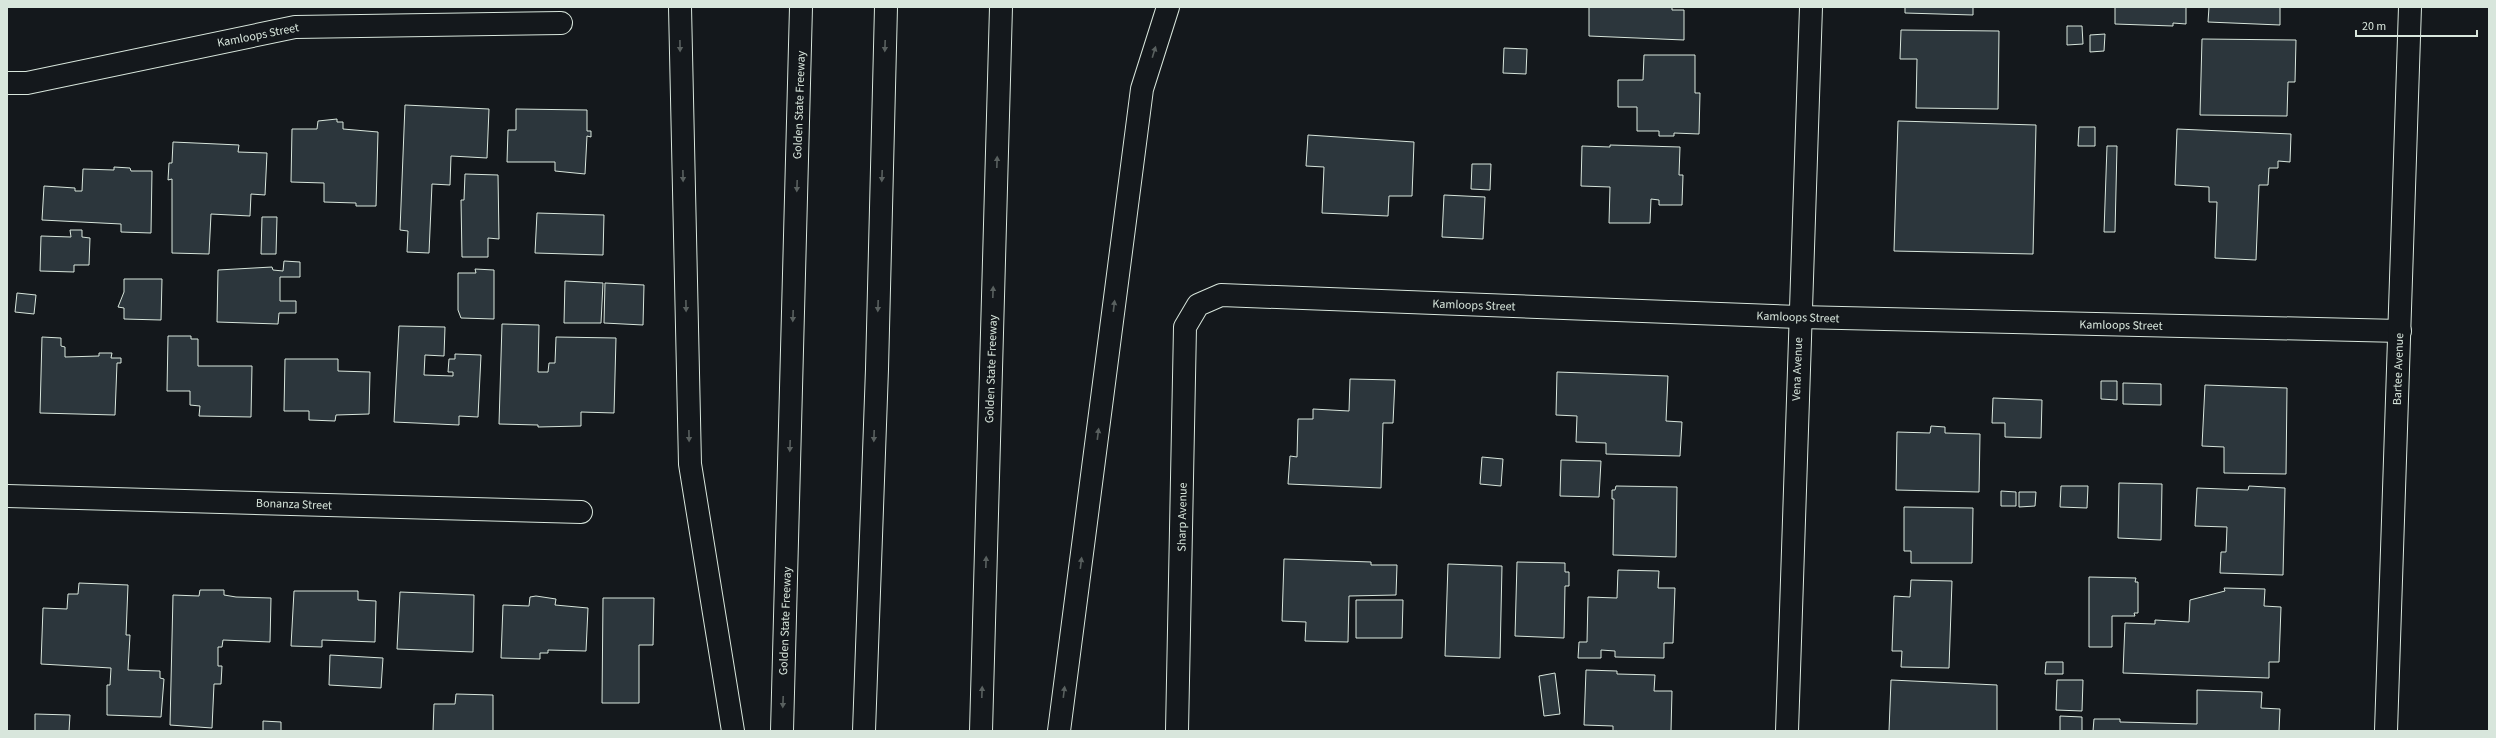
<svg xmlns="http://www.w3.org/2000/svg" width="2496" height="738" viewBox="0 0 2496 738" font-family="'Source Sans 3',sans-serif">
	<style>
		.building { fill: #2c363c; stroke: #d8e6dc }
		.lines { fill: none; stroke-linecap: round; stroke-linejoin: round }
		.street-casing { stroke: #d8e6dc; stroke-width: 24 }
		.highway-casing { stroke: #d8e6dc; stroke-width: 24 }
		.street { stroke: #14181c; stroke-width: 22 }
		.highway { stroke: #14181c; stroke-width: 22 }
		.oneway { fill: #59605f }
		.labels { text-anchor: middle; stroke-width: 3; stroke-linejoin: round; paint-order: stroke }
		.street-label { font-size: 12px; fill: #d8e6dc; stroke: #14181c }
	</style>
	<rect width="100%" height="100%" fill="#14181c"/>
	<g class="building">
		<polygon points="1589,7 1672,7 1672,10 1684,10 1684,40 1589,36"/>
		<polygon points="1905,7 1973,7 1973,15 1905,13"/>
		<polygon points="2115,7 2186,7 2186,24 2173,23 2173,26 2115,24"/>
		<polygon points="2209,7 2280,7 2280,25 2208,22"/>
		<polygon points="2067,26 2082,26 2083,44 2067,45"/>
		<polygon points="1901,30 1999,31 1998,109 1916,108 1917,59 1900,59"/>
		<polygon points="2105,34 2104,51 2090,52 2090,35"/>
		<polygon points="2202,39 2296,40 2295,82 2288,82 2287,116 2200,115"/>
		<polygon points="1504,48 1527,49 1526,74 1503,73"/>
		<polygon points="1644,55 1695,55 1695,93 1700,93 1699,134 1674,133 1674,136 1659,136 1659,131 1637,131 1637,107 1618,107 1618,80 1643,80"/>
		<polygon points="405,105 489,109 487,158 451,156 450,185 432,184 429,253 407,252 408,231 400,230"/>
		<polygon points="516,109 587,110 587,131 591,131 591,137 587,136 585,174 555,171 555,162 507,162 508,130 516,130"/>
		<polygon points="337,119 337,122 343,122 343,129 378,132 376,206 356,206 356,203 324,202 324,183 291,182 292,129 317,129 318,121"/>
		<polygon points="1898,121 2036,125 2033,254 1894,251"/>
		<polygon points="2079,127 2095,127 2095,146 2078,146"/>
		<polygon points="2177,129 2291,134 2290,162 2278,161 2278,168 2269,168 2268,185 2259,185 2256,260 2215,258 2217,202 2209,202 2209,187 2175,185"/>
		<polygon points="1308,135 1414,142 1412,196 1389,196 1388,216 1322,213 1324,167 1306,166"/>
		<polygon points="173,142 239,145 238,152 267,153 265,195 251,194 250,216 211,214 209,254 172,253 172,179 168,180 169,163 172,163"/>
		<polygon points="1610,145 1680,147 1679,175 1683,175 1682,205 1659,205 1659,200 1651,199 1650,223 1609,223 1610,187 1581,186 1582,146 1610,147"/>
		<polygon points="2107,146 2117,146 2115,232 2104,232"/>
		<polygon points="1472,164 1491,164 1490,190 1471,189"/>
		<polygon points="114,167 130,168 131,171 152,171 151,233 121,232 121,224 42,220 44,186 75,188 75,191 82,191 83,169 114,170"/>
		<polygon points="465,174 498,175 499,239 488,238 488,257 462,257 461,200 464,200"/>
		<polygon points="1444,195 1485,197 1483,239 1442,237"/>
		<polygon points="537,213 604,215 603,255 535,253"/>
		<polygon points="262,217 277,217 276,254 261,254"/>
		<polygon points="70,230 82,230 82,237 90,238 89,265 74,265 74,272 40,271 41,236 71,237"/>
		<polygon points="284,261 300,262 300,277 280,277 280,301 296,301 296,313 279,313 278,324 217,322 218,270 272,267 273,270 283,271"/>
		<polygon points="475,269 494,270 494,319 461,318 458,310 458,273 476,273"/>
		<polygon points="124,279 162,279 161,320 124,319 124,308 118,307 124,292"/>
		<polygon points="565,281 603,283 601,323 564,323"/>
		<polygon points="605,283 644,285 643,325 604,323"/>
		<polygon points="17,293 36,295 34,314 15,312"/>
		<polygon points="502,324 539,325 538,372 548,372 549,363 555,363 556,337 616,338 614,413 581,412 581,426 538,427 538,425 499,424"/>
		<polygon points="399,326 445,327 444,356 425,355 424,375 453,376 453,372 448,372 449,359 455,359 455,354 481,355 478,417 459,416 459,425 394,422"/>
		<polygon points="168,336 191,336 191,339 198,339 198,366 252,366 251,417 199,416 200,406 190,405 190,391 167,391"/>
		<polygon points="42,337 61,338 61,346 65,347 65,357 99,356 99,353 112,353 111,358 121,358 121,363 117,363 115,415 40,413"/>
		<polygon points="285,359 338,359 338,371 370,372 369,414 336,415 335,421 309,420 309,411 284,411"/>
		<polygon points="1557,372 1668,376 1666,421 1682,422 1680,456 1606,454 1606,443 1576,442 1577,416 1556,415"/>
		<polygon points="1350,379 1395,380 1393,423 1383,423 1381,488 1288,484 1290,456 1297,457 1298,419 1313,419 1313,409 1349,411"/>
		<polygon points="2101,381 2117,381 2117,400 2101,399"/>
		<polygon points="2123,383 2161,384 2161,405 2123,404"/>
		<polygon points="2205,385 2287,388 2286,474 2224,473 2224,447 2202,446"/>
		<polygon points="1993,398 2042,400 2041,438 2005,437 2005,423 1992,423"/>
		<polygon points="1931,426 1945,427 1945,433 1980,434 1979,492 1896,490 1897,432 1930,433"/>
		<polygon points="1482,457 1503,459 1501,486 1480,484"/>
		<polygon points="1561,460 1601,461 1599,497 1560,496"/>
		<polygon points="2119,483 2162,484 2161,540 2118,538"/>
		<polygon points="1616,486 1677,487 1676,557 1613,555 1614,499 1612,499 1612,490 1615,490"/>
		<polygon points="2061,486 2088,486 2087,508 2060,507"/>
		<polygon points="2249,486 2285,488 2283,575 2220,573 2221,552 2226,552 2227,527 2195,526 2197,488 2248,490"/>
		<polygon points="2001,491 2016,492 2016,506 2001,506"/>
		<polygon points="2019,492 2036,492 2035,506 2019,507"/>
		<polygon points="1904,507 1973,508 1972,563 1911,563 1911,551 1904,551"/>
		<polygon points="1284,559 1371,562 1371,565 1397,565 1396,595 1349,596 1348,642 1305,641 1306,622 1282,621"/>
		<polygon points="1517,562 1565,563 1565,572 1569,572 1569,586 1565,586 1564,638 1515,636"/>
		<polygon points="1448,564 1502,566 1500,658 1445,656"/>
		<polygon points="1618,570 1659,571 1658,588 1675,588 1673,643 1664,643 1664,658 1615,657 1615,651 1601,650 1601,658 1578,658 1579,642 1587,642 1588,597 1617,598"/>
		<polygon points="2089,577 2136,578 2135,582 2138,582 2138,613 2134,613 2135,616 2112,616 2112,647 2089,647"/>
		<polygon points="1911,580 1952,581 1949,668 1901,667 1902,651 1892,651 1894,596 1910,597"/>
		<polygon points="79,583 128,585 126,635 130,635 128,670 160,671 160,678 164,679 161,717 107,715 107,685 110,685 111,668 41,664 43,608 67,609 68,594 78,594"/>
		<polygon points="2224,588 2265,589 2264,606 2281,607 2279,662 2269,662 2269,678 2123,673 2125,623 2155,624 2155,620 2189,622 2190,600 2225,591"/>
		<polygon points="200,590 224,590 224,595 236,597 271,598 270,642 223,640 222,647 218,647 218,666 222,666 221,684 214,684 212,728 170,725 173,595 199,596"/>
		<polygon points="294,591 358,591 358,600 376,601 375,642 322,640 322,647 291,646"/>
		<polygon points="400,592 474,595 473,652 397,649"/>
		<polygon points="536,596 556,599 555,605 588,608 586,651 548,650 548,653 540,653 540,659 501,658 503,605 529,606 530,597"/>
		<polygon points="603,598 654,598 653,645 639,645 639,703 602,703"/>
		<polygon points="1356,600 1403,600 1402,638 1356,638"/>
		<polygon points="330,655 383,658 381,688 329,685"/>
		<polygon points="2046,662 2063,662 2063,674 2045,674"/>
		<polygon points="1586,670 1617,671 1617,674 1655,675 1654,691 1672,691 1671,731 1613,731 1613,726 1584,725"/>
		<polygon points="1555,673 1560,714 1544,716 1539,676"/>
		<polygon points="1891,680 1997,685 1997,731 1889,731"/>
		<polygon points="2057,680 2083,680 2082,711 2056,710"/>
		<polygon points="2197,690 2262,692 2261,708 2280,709 2279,731 2093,731 2094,719 2120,719 2120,722 2197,724"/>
		<polygon points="456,694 493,695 493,731 433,731 434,704 455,704"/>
		<polygon points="35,714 70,715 69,731 35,731"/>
		<polygon points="2060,716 2082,717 2082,731 2060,731"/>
		<polygon points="263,721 281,722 281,731 263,731"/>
	</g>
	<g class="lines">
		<defs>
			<g id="street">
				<polyline points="7,83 27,83 295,27 561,23"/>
				<polyline points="7,496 581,512"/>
				<polyline points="1177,731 1185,327 1198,305 1221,295 1799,317 2400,331"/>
				<polyline points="1787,731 1811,7"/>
				<polyline points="2386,731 2410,7"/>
			</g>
			<g id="highway">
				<polyline points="680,7 690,464 733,731"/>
				<polyline points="782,731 801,7"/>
				<polyline points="864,731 877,369 886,7"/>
				<polyline points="981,731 1001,7"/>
				<polyline points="1059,731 1142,89 1168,7"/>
			</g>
		</defs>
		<use href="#street" class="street-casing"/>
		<use href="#highway" class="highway-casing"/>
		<use href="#street" class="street"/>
		<use href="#highway" class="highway"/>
	</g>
	<defs><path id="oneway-solid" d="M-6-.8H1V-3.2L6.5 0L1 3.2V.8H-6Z"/></defs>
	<g class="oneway">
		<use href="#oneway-solid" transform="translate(680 46) rotate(89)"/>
		<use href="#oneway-solid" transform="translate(885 46) rotate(92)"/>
		<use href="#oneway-solid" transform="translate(1154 52) rotate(-73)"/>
		<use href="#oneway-solid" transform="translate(997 162) rotate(-88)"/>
		<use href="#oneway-solid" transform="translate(683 176) rotate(89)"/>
		<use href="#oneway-solid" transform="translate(882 176) rotate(92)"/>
		<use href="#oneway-solid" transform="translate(797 186) rotate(92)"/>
		<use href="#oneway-solid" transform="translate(993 292) rotate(-88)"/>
		<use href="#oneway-solid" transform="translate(686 306) rotate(89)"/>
		<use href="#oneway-solid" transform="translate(878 306) rotate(92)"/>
		<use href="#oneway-solid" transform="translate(1114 306) rotate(-83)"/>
		<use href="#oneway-solid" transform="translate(793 316) rotate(92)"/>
		<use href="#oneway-solid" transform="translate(1098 434) rotate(-83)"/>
		<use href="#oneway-solid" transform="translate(689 436) rotate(89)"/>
		<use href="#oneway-solid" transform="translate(874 436) rotate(92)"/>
		<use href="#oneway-solid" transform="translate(790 446) rotate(92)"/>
		<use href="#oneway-solid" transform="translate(986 562) rotate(-88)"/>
		<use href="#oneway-solid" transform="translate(1081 563) rotate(-83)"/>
		<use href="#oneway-solid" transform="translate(982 692) rotate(-88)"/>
		<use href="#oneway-solid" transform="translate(1064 692) rotate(-83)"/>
		<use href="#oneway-solid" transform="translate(783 702) rotate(92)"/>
	</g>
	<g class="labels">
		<g class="street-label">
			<text transform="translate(258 35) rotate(-11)" y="4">Kamloops Street</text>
			<text transform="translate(799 105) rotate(-88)" y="4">Golden State Freeway</text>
			<text transform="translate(1474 305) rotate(2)" y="4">Kamloops Street</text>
			<text transform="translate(1798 317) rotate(2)" y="4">Kamloops Street</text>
			<text transform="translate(2121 325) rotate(1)" y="4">Kamloops Street</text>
			<text transform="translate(991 369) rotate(-88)" y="4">Golden State Freeway</text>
			<text transform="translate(1797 369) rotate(-88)" y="4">Vena Avenue</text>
			<text transform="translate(2398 369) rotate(-88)" y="4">Bartee Avenue</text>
			<text transform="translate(294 504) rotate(2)" y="4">Bonanza Street</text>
			<text transform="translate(1182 517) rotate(-89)" y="4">Sharp Avenue</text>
			<text transform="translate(785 621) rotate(-88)" y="4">Golden State Freeway</text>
		</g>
	</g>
	<rect width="2496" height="738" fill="none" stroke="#d8e6dc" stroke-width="16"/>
	<path d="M2356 30v6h121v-6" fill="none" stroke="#d8e6dc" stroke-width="2"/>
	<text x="2362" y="30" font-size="12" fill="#d8e6dc" stroke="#14181c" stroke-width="3" paint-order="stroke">20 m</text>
</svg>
